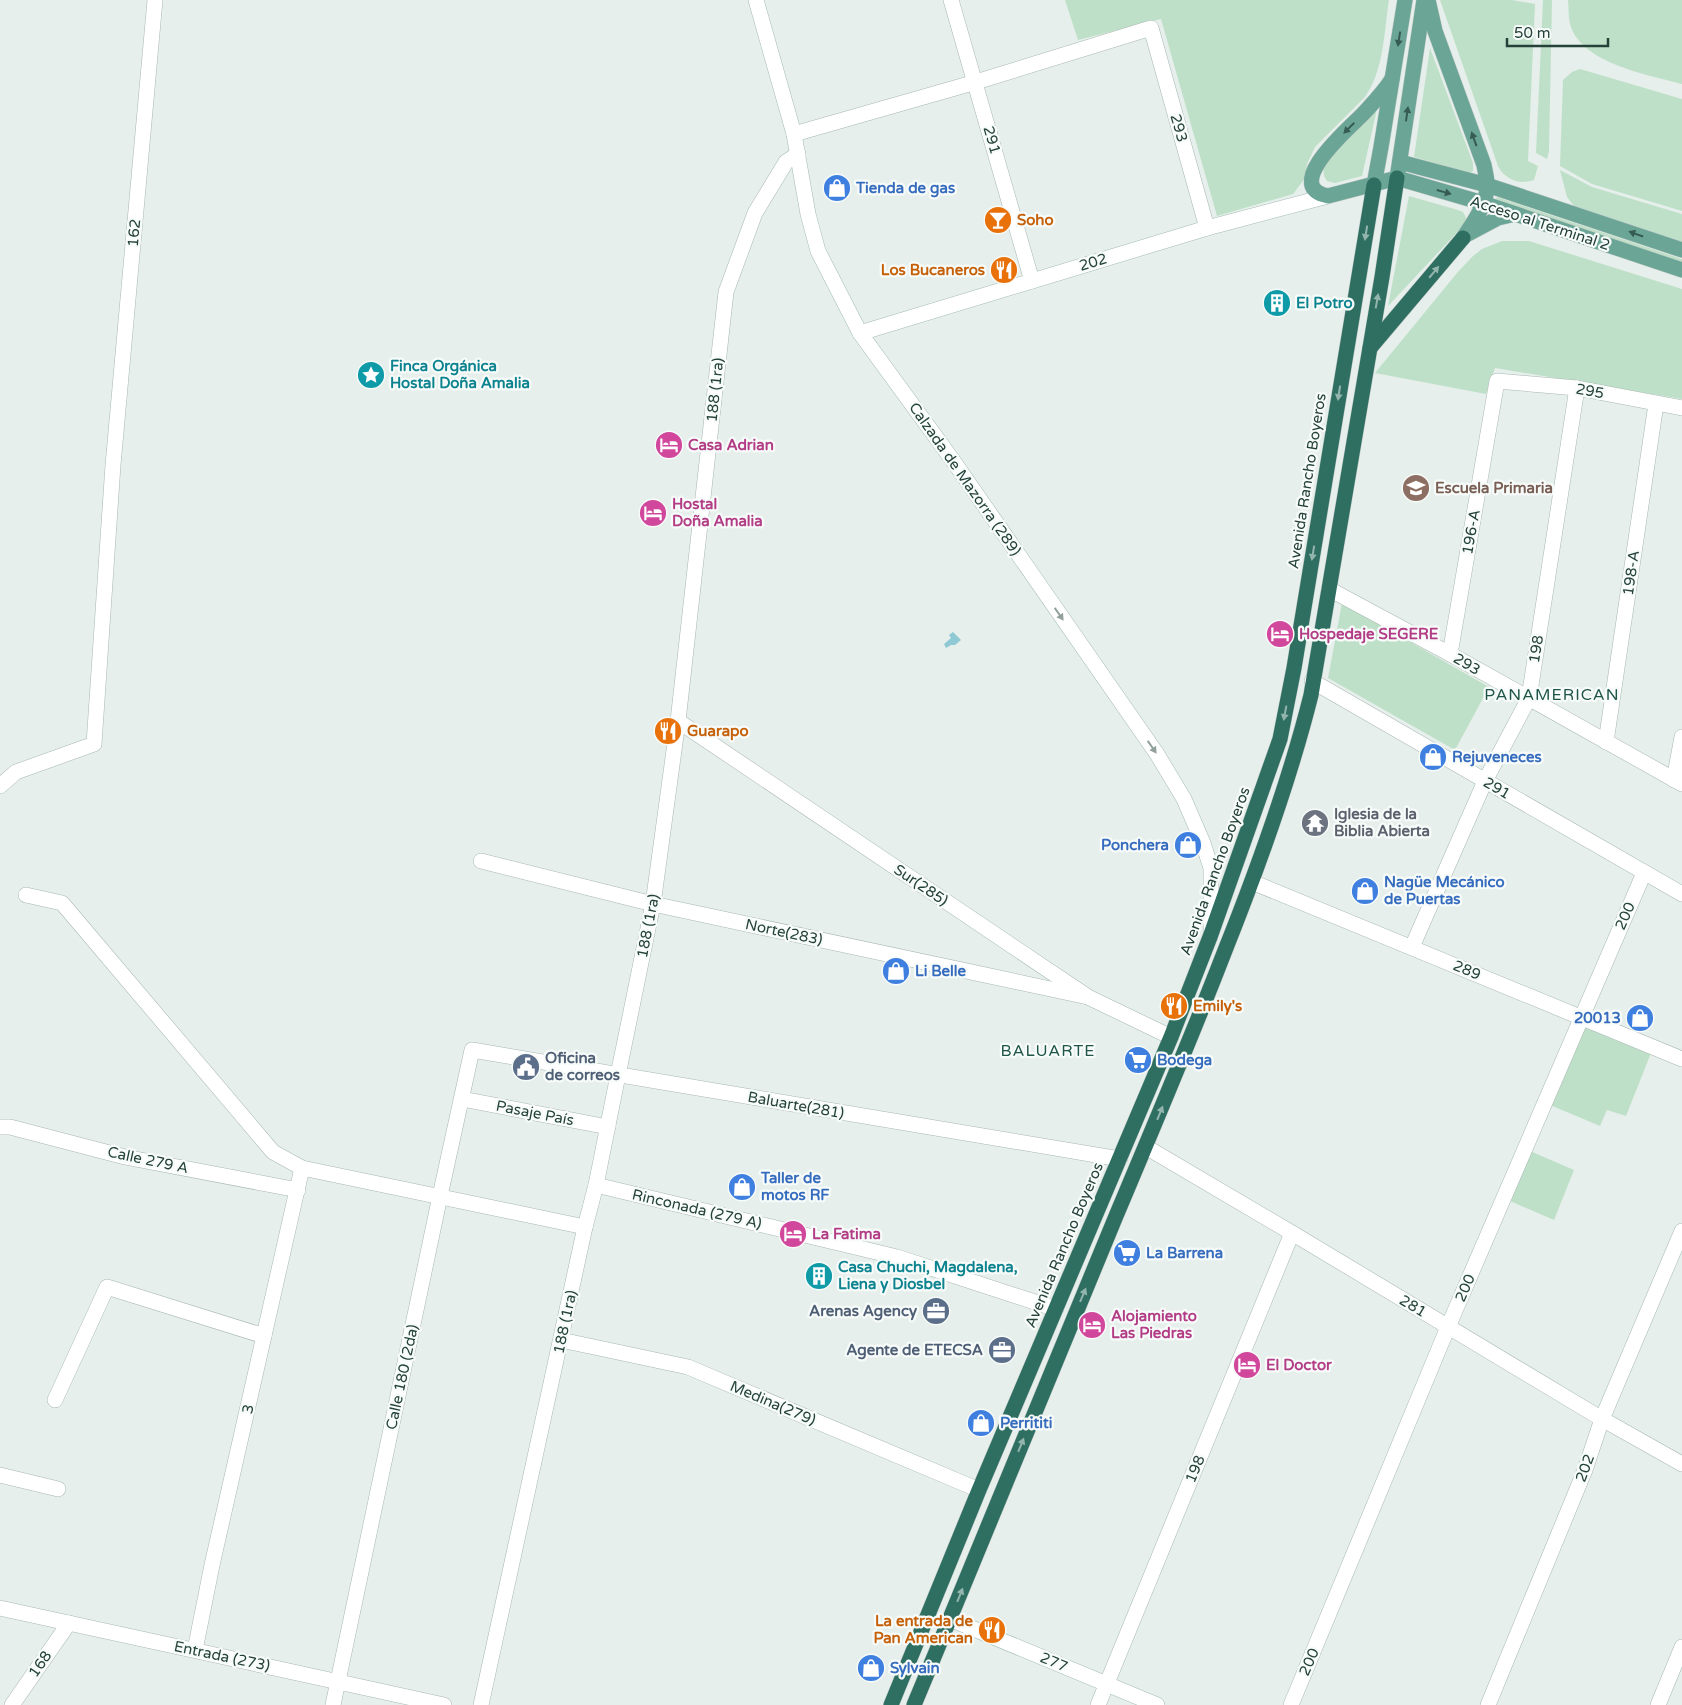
<svg xmlns="http://www.w3.org/2000/svg" width="1682" height="1705" viewBox="0 0 1682 1705" font-family="'Varela Round',sans-serif">
	<style>
		.green { fill: #bfe0c8 }
		.water { fill: #8ec9d4 }
		.lines { fill: none; stroke-linecap: round; stroke-linejoin: round }
		.street-casing { stroke: #a8b8b2; stroke-width: 16 }
		.secondary-casing { stroke: #a4bbb3; stroke-width: 16 }
		.primary-casing { stroke: #c2cac8; stroke-width: 16 }
		.highway-casing { stroke: #c2cac8; stroke-width: 16 }
		.street { stroke: #fff; stroke-width: 15 }
		.secondary { stroke: #fff; stroke-width: 15 }
		.primary { stroke: #6aa596; stroke-width: 15 }
		.highway { stroke: #2f6f62; stroke-width: 15 }
		.oneway { fill: #365b51 }
		.oneway2 { fill: #93b5ae }
		.oneway3 { fill: #92a09c }
		.labels { text-anchor: middle; stroke-width: 4.5; stroke-linejoin: round; paint-order: stroke }
		.street-label { font-size: 15px; fill: #24423a; stroke: #f7fbf9 }
		.shop-label { font-size: 15px; font-weight: bold; fill: #366cbe; stroke: #f7fbf9; text-anchor: start }
		.food-label { font-size: 15px; font-weight: bold; fill: #c56008; stroke: #f7fbf9; text-anchor: start }
		.culture-label { font-size: 15px; font-weight: bold; fill: #0d838f; stroke: #f7fbf9; text-anchor: start }
		.hotel-label { font-size: 15px; font-weight: bold; fill: #b23c85; stroke: #f7fbf9; text-anchor: start }
		.education-label { font-size: 15px; font-weight: bold; fill: #785e54; stroke: #f7fbf9; text-anchor: start }
		.worship-label { font-size: 15px; font-weight: bold; fill: #5b616d; stroke: #f7fbf9; text-anchor: start }
		.service-label { font-size: 15px; font-weight: bold; fill: #4e5e75; stroke: #f7fbf9; text-anchor: end }
		.neighbourhood-label { font-size: 16px; letter-spacing: 1px; fill: #1f5548; stroke: #f7fbf9 }
	</style>
	<rect width="100%" height="100%" fill="#e6efeb"/>
	<g class="green">
		<path d="M1065,0H1389C1384,32 1384,70 1365,97L1315,147L1307,164L1306,177L1293,194L1217,216L1161,19L1078,40Z"/>
		<path d="M1440,0H1512L1535,4L1528,161L1538,166L1534,180C1520,185 1505,180 1498,166Z"/>
		<polygon points="1543,0 1552,0 1549,151 1547,159 1536,153"/>
		<path d="M1568,0H1682V84C1649,75 1584,64 1571,27C1568,18 1569,9 1568,0Z"/>
		<polygon points="1430,48 1473,163 1473,171 1469,173 1414,157"/>
		<polygon points="1580,69 1682,99 1682,211 1592,184 1560,166 1563,80 1572,72"/>
		<path d="M1377,109L1362,176L1335,183L1327,181C1321,173 1324,167 1327,159Z"/>
		<polygon points="1560,170 1592,187 1682,214 1682,244 1574,206 1567,197"/>
		<polygon points="1409,196 1458,210 1463,212 1466,218 1463,226 1388,306"/>
		<polygon points="1497,197 1682,259 1682,262 1496,200"/>
		<polygon points="1502,241 1529,241 1682,289 1682,399 1495,368 1486,394 1375,373 1457,273 1473,256 1482,249"/>
		<polygon points="1342,603 1489,687 1455,750 1328,678"/>
		<polygon points="1583,1025 1651,1053 1626,1116 1607,1110 1600,1126 1550,1105"/>
		<polygon points="1530,1151 1574,1170 1554,1220 1510,1201"/>
	</g>
	<polygon class="water" points="953,632 961,640 955,645 951,645 946,648 944,644 951,638 949,635"/>
	<g class="lines">
		<defs>
			<g id="street">
				<polyline points="951,0 1032,281"/>
				<polyline points="794,134 976,82 1151,28 1207,228"/>
				<polyline points="1329,589 1450,654 1682,784"/>
				<polyline points="1450,654 1497,381 1577,388 1682,408"/>
				<polyline points="1312,681 1682,894"/>
				<polyline points="678,721 1088,997 1171,1037"/>
				<polyline points="1606,742 1656,404"/>
				<polyline points="1674,780 1682,737"/>
				<polyline points="0,786 16,772 94,744 113,465 155,0"/>
				<polyline points="481,861 653,904 1088,997"/>
				<polyline points="1252,882 1682,1059"/>
				<polyline points="26,895 62,903 273,1152 302,1168 585,1227"/>
				<polyline points="1412,947 1485,781 1529,698 1577,388"/>
				<polyline points="462,1099 608,1127"/>
				<polyline points="0,1127 10,1127 125,1157 298,1190"/>
				<polyline points="1146,1147 1292,1233 1602,1419 1682,1464"/>
				<polyline points="596,1185 897,1257 1056,1309"/>
				<polyline points="561,1340 688,1367 979,1490"/>
				<polyline points="55,1400 107,1287 264,1336"/>
				<polyline points="0,1475 58,1489"/>
				<polyline points="0,1608 444,1705"/>
				<polyline points="195,1650 212,1565 302,1168"/>
				<polyline points="12,1705 69,1623"/>
				<polyline points="333,1705 440,1196 472,1050 1120,1159"/>
				<polyline points="481,1705 585,1227 596,1185 618,1075 653,904 678,721 726,292 755,213 786,162 798,154"/>
				<polyline points="1098,1705 1292,1233"/>
				<polyline points="1291,1705 1448,1327 1644,873"/>
				<polyline points="1488,1705 1585,1470 1602,1419 1682,1231"/>
				<polyline points="1658,1705 1682,1647"/>
			</g>
			<g id="secondary">
				<polyline points="756,0 794,134 808,214 818,251 860,333 954,462 1157,754 1184,799 1203,843 1211,868 1211,930"/>
				<polyline points="860,333 1207,228 1328,196"/>
				<polyline points="950,1619 1157,1705"/>
			</g>
			<g id="primary">
				<path d="M1428,0L1435,31L1484,165C1485,171 1487,178 1487,184C1488,203 1473,223 1463,238"/>
				<path d="M1392,79C1384,92 1373,103 1362,115C1350,127 1280,187 1328,196L1397,178"/>
				<polyline points="1400,162 1487,185 1682,250"/>
				<polyline points="1398,172 1424,0"/>
				<polyline points="1397,178 1483,203 1682,270"/>
				<polyline points="1374,185 1381,147 1405,0"/>
				<polyline points="1468,234 1498,218 1515,214"/>
			</g>
			<g id="highway">
				<polyline points="1370,348 1463,238"/>
				<polyline points="891,1705 979,1490 1171,1037 1210,937 1280,739 1294,668 1374,185"/>
				<path d="M914,1705C982,1542 1048,1378 1116,1216C1153,1128 1190,1041 1224,953C1258,868 1289,783 1311,695L1382,277L1397,178"/>
			</g>
		</defs>
		<use href="#street" class="street-casing"/>
		<use href="#secondary" class="secondary-casing"/>
		<use href="#primary" class="primary-casing"/>
		<use href="#highway" class="highway-casing"/>
		<use href="#street" class="street"/>
		<use href="#secondary" class="secondary"/>
		<use href="#primary" class="primary"/>
		<use href="#highway" class="highway"/>
	</g>
	<defs><path id="oneway-solid" d="M-6-.8H1V-3.2L6.5 0L1 3.2V.8H-6Z" transform="scale(1.25)"/></defs>
	<g class="oneway">
		<use href="#oneway-solid" transform="translate(1399 39) rotate(99)"/>
		<use href="#oneway-solid" transform="translate(1407 114) rotate(-82)"/>
		<use href="#oneway-solid" transform="translate(1349 128) rotate(135)"/>
		<use href="#oneway-solid" transform="translate(1474 139) rotate(-110)"/>
		<use href="#oneway-solid" transform="translate(1444 192) rotate(16)"/>
		<use href="#oneway-solid" transform="translate(1636 234) rotate(-161)"/>
	</g>
	<g class="oneway2">
		<use href="#oneway-solid" transform="translate(1366 233) rotate(99)"/>
		<use href="#oneway-solid" transform="translate(1434 272) rotate(-50)"/>
		<use href="#oneway-solid" transform="translate(1377 301) rotate(-80)"/>
		<use href="#oneway-solid" transform="translate(1339 393) rotate(99)"/>
		<use href="#oneway-solid" transform="translate(1313 553) rotate(99)"/>
		<use href="#oneway-solid" transform="translate(1285 713) rotate(101)"/>
		<use href="#oneway-solid" transform="translate(1160 1113) rotate(-68)"/>
		<use href="#oneway-solid" transform="translate(1083 1295) rotate(-67)"/>
		<use href="#oneway-solid" transform="translate(1021 1445) rotate(-68)"/>
		<use href="#oneway-solid" transform="translate(960 1595) rotate(-68)"/>
	</g>
	<g class="oneway3">
		<use href="#oneway-solid" transform="translate(1059 614) rotate(55)"/>
		<use href="#oneway-solid" transform="translate(1152 747) rotate(55)"/>
	</g>
	<defs>
		<symbol id="shop-disc" viewBox="-11 -11 22 22"><circle r="9.5" fill="#3f7fe0" stroke="#f7fbf9"/><path d="M-5-2.5h2.3a2.7 3.5 0 0 1 5.4 0H5L5.5 6h-11ZM-1.5-2.5h3a1.5 2.3 0 0 0-3 0Z" fill="#fff"/></symbol>
		<symbol id="bar-disc" viewBox="-11 -11 22 22"><circle r="9.5" fill="#e8710a" stroke="#f7fbf9"/><path d="M-6-5H6L.8 .8V4.5H3.5V6h-7V4.5H-.8V.8Z" fill="#fff"/></symbol>
		<symbol id="restaurant-disc" viewBox="-11 -11 22 22"><circle r="9.5" fill="#e8710a" stroke="#f7fbf9"/><path d="M-5-6h1v4h1v-4h1v4h1v-4h1v5L-1.5 .5V6h-2V.5L-5-1ZM5-6V6H3V1.5H1.5Q1.5-4 5-6Z" fill="#fff"/></symbol>
		<symbol id="building-disc" viewBox="-11 -11 22 22"><circle r="9.5" fill="#0f9aa8" stroke="#f7fbf9"/><path d="M-4-6H4V6H1V3H-1V6H-4ZM-2.5-4.3h1.7v1.8h-1.7ZM.8-4.3h1.7v1.8H.8ZM-2.5-1h1.7V.8h-1.7ZM.8-1h1.7V.8H.8Z" fill="#fff"/></symbol>
		<symbol id="sight-disc" viewBox="-11 -11 22 22"><circle r="9.5" fill="#0f9aa8" stroke="#f7fbf9"/><path d="M0-6L1.8-2.2L6-1.7L2.9 1.2L3.7 5.4L0 3.3L-3.7 5.4L-2.9 1.2L-6-1.7L-1.8-2.2Z" fill="#fff"/></symbol>
		<symbol id="hotel-disc" viewBox="-11 -11 22 22"><circle r="9.5" fill="#d1479c" stroke="#f7fbf9"/><path d="M-6-4.5h1.5V1H6V5H4.5V3h-9V5H-6ZM-4 0a1.8 1.8 0 1 1 3.6 0ZM.5 0V-2.5h3Q6-2.5 6 0Z" fill="#fff"/></symbol>
		<symbol id="school-disc" viewBox="-11 -11 22 22"><circle r="9.5" fill="#8d6e63" stroke="#f7fbf9"/><path d="M0-5L7-2L0 1L-7-2ZM-4 1L0 2.5L4 1V4Q0 6-4 4Z" fill="#fff"/></symbol>
		<symbol id="temple-disc" viewBox="-11 -11 22 22"><circle r="9.5" fill="#6b7280" stroke="#f7fbf9"/><path d="M0-6L5-2H3V0L6.5 2.5H4V6H1.5V3h-3V6H-4V2.5H-6.5L-3 0V-2H-5Z" fill="#fff"/></symbol>
		<symbol id="supermarket-disc" viewBox="-11 -11 22 22"><circle r="9.5" fill="#3f7fe0" stroke="#f7fbf9"/><path d="M-6-5.5h2.5l.6 2H6L4.5 2H-2.5L-4.4-4H-6ZM-1.5 3.2a1.3 1.3 0 1 0 .1 0ZM3 3.2a1.3 1.3 0 1 0 .1 0Z" fill="#fff"/></symbol>
		<symbol id="civic-disc" viewBox="-11 -11 22 22"><circle r="9.5" fill="#5c6f8a" stroke="#f7fbf9"/><path d="M-.6-6.5H3V-4.5H.6V-3L4-1V1h2V6H-6V1h2V-1L-.6-3ZM-1.2 2.5V6h2.4V2.5Z" fill="#fff"/></symbol>
		<symbol id="office-disc" viewBox="-11 -11 22 22"><circle r="9.5" fill="#5c6f8a" stroke="#f7fbf9"/><path d="M-6-3h4V-5.5h4V-3h4V5H-6ZM-1-4.5V-3h2v-1.5ZM-6 0V1H6V0Z" fill="#fff"/></symbol>
	</defs>
	<g fill-rule="evenodd">
		<use href="#shop-disc" x="821" y="172" width="32" height="32"/>
		<use href="#bar-disc" x="982" y="204" width="32" height="32"/>
		<use href="#restaurant-disc" x="988" y="254" width="32" height="32"/>
		<use href="#building-disc" x="1261" y="287" width="32" height="32"/>
		<use href="#sight-disc" x="355" y="359" width="32" height="32"/>
		<use href="#hotel-disc" x="653" y="429" width="32" height="32"/>
		<use href="#school-disc" x="1400" y="472" width="32" height="32"/>
		<use href="#hotel-disc" x="637" y="497" width="32" height="32"/>
		<use href="#hotel-disc" x="1264" y="618" width="32" height="32"/>
		<use href="#restaurant-disc" x="652" y="715" width="32" height="32"/>
		<use href="#shop-disc" x="1417" y="741" width="32" height="32"/>
		<use href="#temple-disc" x="1299" y="807" width="32" height="32"/>
		<use href="#shop-disc" x="1172" y="829" width="32" height="32"/>
		<use href="#shop-disc" x="1349" y="875" width="32" height="32"/>
		<use href="#shop-disc" x="880" y="955" width="32" height="32"/>
		<use href="#restaurant-disc" x="1158" y="990" width="32" height="32"/>
		<use href="#shop-disc" x="1624" y="1002" width="32" height="32"/>
		<use href="#supermarket-disc" x="1122" y="1044" width="32" height="32"/>
		<use href="#civic-disc" x="510" y="1051" width="32" height="32"/>
		<use href="#shop-disc" x="726" y="1171" width="32" height="32"/>
		<use href="#hotel-disc" x="777" y="1218" width="32" height="32"/>
		<use href="#supermarket-disc" x="1111" y="1237" width="32" height="32"/>
		<use href="#building-disc" x="803" y="1260" width="32" height="32"/>
		<use href="#office-disc" x="920" y="1295" width="32" height="32"/>
		<use href="#hotel-disc" x="1076" y="1309" width="32" height="32"/>
		<use href="#office-disc" x="986" y="1334" width="32" height="32"/>
		<use href="#hotel-disc" x="1231" y="1349" width="32" height="32"/>
		<use href="#shop-disc" x="965" y="1407" width="32" height="32"/>
		<use href="#restaurant-disc" x="976" y="1614" width="32" height="32"/>
		<use href="#shop-disc" x="855" y="1652" width="32" height="32"/>
	</g>
	<g class="labels">
		<g class="street-label">
			<text transform="translate(1179 128) rotate(74)" y="5">293</text>
			<text transform="translate(992 140) rotate(74)" y="5">291</text>
			<text transform="translate(1540 223) rotate(18)" y="5">Acceso al Terminal 2</text>
			<text transform="translate(134 233) rotate(-85)" y="5">162</text>
			<text transform="translate(1093 262) rotate(-17)" y="5">202</text>
			<text transform="translate(715 390) rotate(-84)" y="5">188 (1ra)</text>
			<text transform="translate(1590 391) rotate(10)" y="5">295</text>
			<text transform="translate(965 479) rotate(55)" y="5">Calzada de Mazorra (289)</text>
			<text transform="translate(1307 481) rotate(-81)" y="5">Avenida Rancho Boyeros</text>
			<text transform="translate(1471 532) rotate(-80)" y="5">196-A</text>
			<text transform="translate(1631 573) rotate(-82)" y="5">198-A</text>
			<text transform="translate(1536 649) rotate(-81)" y="5">198</text>
			<text transform="translate(1467 664) rotate(30)" y="5">293</text>
			<text transform="translate(1497 788) rotate(30)" y="5">291</text>
			<text transform="translate(1215 871) rotate(-70)" y="5">Avenida Rancho Boyeros</text>
			<text transform="translate(921 885) rotate(34)" y="5">Sur(285)</text>
			<text transform="translate(1625 916) rotate(-67)" y="5">200</text>
			<text transform="translate(648 926) rotate(-79)" y="5">188 (1ra)</text>
			<text transform="translate(784 932) rotate(12)" y="5">Norte(283)</text>
			<text transform="translate(1467 970) rotate(22)" y="5">289</text>
			<text transform="translate(796 1105) rotate(10)" y="5">Baluarte(281)</text>
			<text transform="translate(535 1113) rotate(11)" y="5">Pasaje País</text>
			<text transform="translate(148 1160) rotate(12)" y="5">Calle 279 A</text>
			<text transform="translate(697 1209) rotate(13)" y="5">Rinconada (279 A)</text>
			<text transform="translate(1064 1245) rotate(-67)" y="5">Avenida Rancho Boyeros</text>
			<text transform="translate(1465 1288) rotate(-67)" y="5">200</text>
			<text transform="translate(1413 1306) rotate(31)" y="5">281</text>
			<text transform="translate(565 1322) rotate(-78)" y="5">188 (1ra)</text>
			<text transform="translate(402 1377) rotate(-78)" y="5">Calle 180 (2da)</text>
			<text transform="translate(773 1403) rotate(23)" y="5">Medina(279)</text>
			<text transform="translate(248 1409) rotate(-77)" y="5">3</text>
			<text transform="translate(1585 1468) rotate(-70)" y="5">202</text>
			<text transform="translate(1195 1469) rotate(-68)" y="5">198</text>
			<text transform="translate(222 1656) rotate(12)" y="5">Entrada (273)</text>
			<text transform="translate(1054 1662) rotate(22)" y="5">277</text>
			<text transform="translate(1309 1662) rotate(-67)" y="5">200</text>
			<text transform="translate(40 1664) rotate(-55)" y="5">168</text>
		</g>
		<g class="shop-label">
			<text x="856" y="193">Tienda de gas</text>
			<text x="1452" y="762">Rejuveneces</text>
			<text x="1169" y="850" text-anchor="end">Ponchera</text>
			<text x="1384" y="887">Nagüe Mecánico<tspan x="1384" dy="17">de Puertas</tspan></text>
			<text x="915" y="976">Li Belle</text>
			<text x="1621" y="1023" text-anchor="end">20013</text>
			<text x="1157" y="1065">Bodega</text>
			<text x="761" y="1183">Taller de<tspan x="761" dy="17">motos RF</tspan></text>
			<text x="1146" y="1258">La Barrena</text>
			<text x="1000" y="1428">Perrititi</text>
			<text x="890" y="1673">Sylvain</text>
		</g>
		<g class="food-label">
			<text x="1017" y="225">Soho</text>
			<text x="985" y="275" text-anchor="end">Los Bucaneros</text>
			<text x="687" y="736">Guarapo</text>
			<text x="1193" y="1011">Emily's</text>
			<text x="973" y="1626" text-anchor="end">La entrada de<tspan x="973" dy="17">Pan American</tspan></text>
		</g>
		<g class="culture-label">
			<text x="1296" y="308">El Potro</text>
			<text x="390" y="371">Finca Orgánica<tspan x="390" dy="17">Hostal Doña Amalia</tspan></text>
			<text x="838" y="1272">Casa Chuchi, Magdalena,<tspan x="838" dy="17">Liena y Diosbel</tspan></text>
		</g>
		<g class="hotel-label">
			<text x="688" y="450">Casa Adrian</text>
			<text x="672" y="509">Hostal<tspan x="672" dy="17">Doña Amalia</tspan></text>
			<text x="1299" y="639">Hospedaje SEGERE</text>
			<text x="812" y="1239">La Fatima</text>
			<text x="1111" y="1321">Alojamiento<tspan x="1111" dy="17">Las Piedras</tspan></text>
			<text x="1266" y="1370">El Doctor</text>
		</g>
		<g class="education-label">
			<text x="1435" y="493">Escuela Primaria</text>
		</g>
		<g class="worship-label">
			<text x="1334" y="819">Iglesia de la<tspan x="1334" dy="17">Biblia Abierta</tspan></text>
		</g>
		<g class="service-label">
			<text x="545" y="1063" text-anchor="start">Oficina<tspan x="545" dy="17">de correos</tspan></text>
			<text x="917" y="1316">Arenas Agency</text>
			<text x="983" y="1355">Agente de ETECSA</text>
		</g>
		<g class="neighbourhood-label">
			<text x="1552" y="700">PANAMERICAN</text>
			<text x="1048" y="1056">BALUARTE</text>
		</g>
	</g>
	<path d="M1507 38v8h101v-8" fill="none" stroke="#24423a" stroke-width="2.5"/>
	<text x="1514" y="38" font-size="15" fill="#24423a" stroke="#f7fbf9" stroke-width="4" paint-order="stroke">50 m</text>
</svg>
